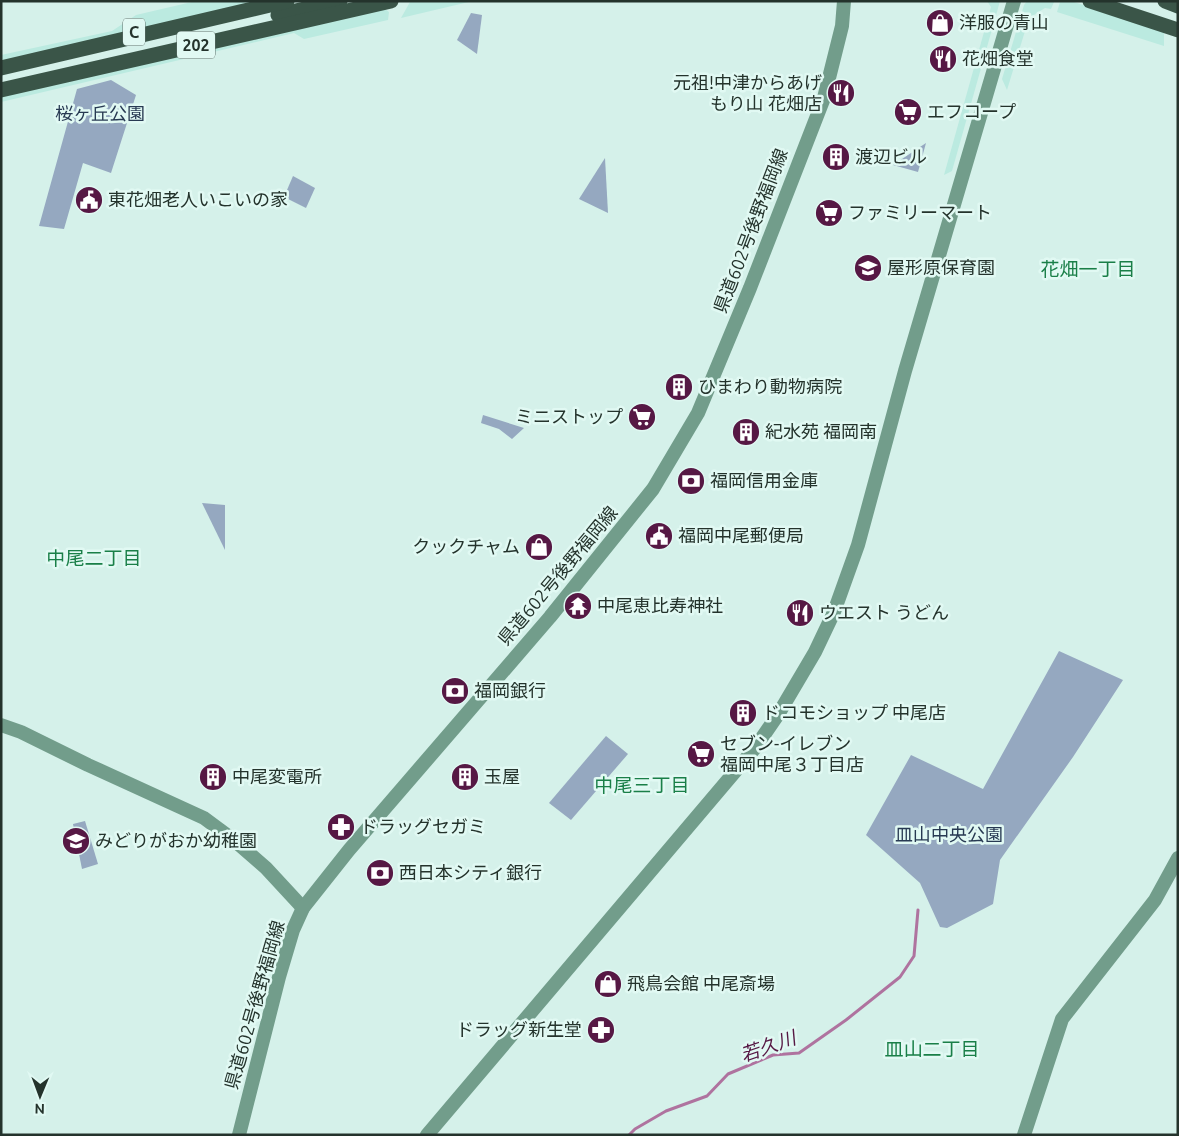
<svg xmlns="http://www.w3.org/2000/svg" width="1179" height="1136" viewBox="0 0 1179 1136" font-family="Ubuntu,'Noto Sans JP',sans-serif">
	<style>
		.green { fill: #95a8c0 }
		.plaza { fill: #bbeae0 }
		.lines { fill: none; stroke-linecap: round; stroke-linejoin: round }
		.stream { stroke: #af739f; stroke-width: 3 }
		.secondary { stroke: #729d8b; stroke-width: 14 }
		.highway { stroke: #3a5548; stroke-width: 15 }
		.labels { text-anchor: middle; stroke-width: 5; stroke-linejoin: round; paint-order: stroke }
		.shield { fill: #e1f9f3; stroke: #5d6e68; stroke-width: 1 }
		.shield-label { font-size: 16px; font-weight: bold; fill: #24332c }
		.poi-label { font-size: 18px; fill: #24332c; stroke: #e1f9f3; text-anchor: start }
		.park-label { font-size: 18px; fill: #273952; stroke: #e1f9f3 }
		.street-label { font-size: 18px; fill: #24332c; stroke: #e1f9f3 }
		.neighbourhood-label { font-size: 19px; fill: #1a7f48; stroke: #e1f9f3 }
		.water-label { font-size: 19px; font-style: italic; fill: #561844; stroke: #e1f9f3 }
	</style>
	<rect width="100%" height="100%" fill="#d5f1ea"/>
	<g class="green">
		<polygon points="471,13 482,15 477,54 457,40"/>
		<polygon points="111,80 136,95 111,173 83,163 64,229 39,226 77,89"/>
		<polygon points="926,143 918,172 893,165"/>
		<polygon points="605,158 608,213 579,199"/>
		<polygon points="293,176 315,188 306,208 284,197"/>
		<polygon points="483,415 524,428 512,439 499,429 481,423"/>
		<polygon points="202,503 225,505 225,550"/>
		<polygon points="1059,651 1123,680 1073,757 1000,860 993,904 947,928 940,927 920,883 866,835 911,755 983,789"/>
		<polygon points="606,736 628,754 571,820 549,803"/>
		<polygon points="85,821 98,864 82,869 73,824"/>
	</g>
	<g class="plaza">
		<polygon points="196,1 259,1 1,62 1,55 112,31 136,15"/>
		<polygon points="473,1 401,18 410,2"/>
		<polygon points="987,1 1000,1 952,171 944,175 991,7"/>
		<polygon points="1027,1 1054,2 1051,9 1045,8 1029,18 1007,90 1002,79 1024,5"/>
		<polygon points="1071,1 1164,31 1164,46 1057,12 1060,2"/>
		<polygon points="385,9 389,12 388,20 304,39 294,33 1,102 1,95"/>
	</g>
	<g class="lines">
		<polyline class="stream" points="629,1135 635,1129 666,1111 707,1096 728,1074 773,1055 799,1053 846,1020 900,977 914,956 918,910"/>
		<g class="secondary">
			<polyline points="1,725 21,732 88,765 204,818 235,841 266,868 303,908"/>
			<polyline points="239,1135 279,977 293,930 303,908 349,850 550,617 653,489 698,413 750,288 824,98 842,26 844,1"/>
			<polyline points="427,1135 755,748 779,713 815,652 834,612 858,545 905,371 1014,1"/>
			<polyline points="1024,1135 1062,1019 1155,900 1178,858"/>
		</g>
		<g class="highway">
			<polyline points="1090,1 1178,30"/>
			<polyline points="1165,1 1178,6"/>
			<polyline points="278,15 340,1"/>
			<polyline points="1,68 287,1"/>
			<polyline points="1,90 391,1"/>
		</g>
	</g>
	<defs>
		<symbol id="shop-disc" viewBox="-11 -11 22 22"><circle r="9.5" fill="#561844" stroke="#e1f9f3"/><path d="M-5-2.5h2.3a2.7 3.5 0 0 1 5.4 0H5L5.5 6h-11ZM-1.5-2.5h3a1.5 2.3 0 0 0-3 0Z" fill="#fff"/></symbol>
		<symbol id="restaurant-disc" viewBox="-11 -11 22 22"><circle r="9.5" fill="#561844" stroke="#e1f9f3"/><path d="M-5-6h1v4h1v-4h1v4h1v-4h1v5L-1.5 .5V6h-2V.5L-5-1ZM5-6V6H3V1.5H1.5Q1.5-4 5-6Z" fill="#fff"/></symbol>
		<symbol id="supermarket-disc" viewBox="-11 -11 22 22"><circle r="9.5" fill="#561844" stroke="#e1f9f3"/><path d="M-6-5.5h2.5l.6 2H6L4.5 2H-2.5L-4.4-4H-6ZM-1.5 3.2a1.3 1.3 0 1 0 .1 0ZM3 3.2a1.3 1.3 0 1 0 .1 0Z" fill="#fff"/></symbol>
		<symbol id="building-disc" viewBox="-11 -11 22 22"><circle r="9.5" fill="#561844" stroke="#e1f9f3"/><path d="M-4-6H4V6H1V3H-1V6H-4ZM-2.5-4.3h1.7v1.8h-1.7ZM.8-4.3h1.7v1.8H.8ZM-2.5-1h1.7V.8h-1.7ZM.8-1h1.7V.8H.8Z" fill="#fff"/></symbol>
		<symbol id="civic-disc" viewBox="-11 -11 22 22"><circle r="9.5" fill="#561844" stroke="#e1f9f3"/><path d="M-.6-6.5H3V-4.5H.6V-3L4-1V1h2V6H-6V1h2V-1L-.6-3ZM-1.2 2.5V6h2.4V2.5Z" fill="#fff"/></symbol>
		<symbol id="school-disc" viewBox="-11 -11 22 22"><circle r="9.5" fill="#561844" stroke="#e1f9f3"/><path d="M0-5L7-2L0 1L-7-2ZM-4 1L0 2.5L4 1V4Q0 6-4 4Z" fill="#fff"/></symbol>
		<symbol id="bank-disc" viewBox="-11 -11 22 22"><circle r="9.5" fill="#561844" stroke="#e1f9f3"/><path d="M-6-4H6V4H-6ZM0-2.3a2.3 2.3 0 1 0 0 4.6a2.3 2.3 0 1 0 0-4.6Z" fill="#fff"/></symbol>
		<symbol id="temple-disc" viewBox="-11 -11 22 22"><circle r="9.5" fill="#561844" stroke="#e1f9f3"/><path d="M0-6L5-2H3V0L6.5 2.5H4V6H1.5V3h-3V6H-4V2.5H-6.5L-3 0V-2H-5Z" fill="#fff"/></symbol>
		<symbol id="pharmacy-disc" viewBox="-11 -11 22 22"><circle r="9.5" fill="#561844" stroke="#e1f9f3"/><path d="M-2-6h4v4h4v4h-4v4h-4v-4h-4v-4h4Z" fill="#fff"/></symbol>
	</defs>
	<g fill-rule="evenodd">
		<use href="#shop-disc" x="924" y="7" width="32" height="32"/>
		<use href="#restaurant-disc" x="927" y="43" width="32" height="32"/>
		<use href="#restaurant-disc" x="825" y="77" width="32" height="32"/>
		<use href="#supermarket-disc" x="892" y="96" width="32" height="32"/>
		<use href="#building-disc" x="820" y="141" width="32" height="32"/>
		<use href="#civic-disc" x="73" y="184" width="32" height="32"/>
		<use href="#supermarket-disc" x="813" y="197" width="32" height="32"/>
		<use href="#school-disc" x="852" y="252" width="32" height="32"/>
		<use href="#building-disc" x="663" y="371" width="32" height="32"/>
		<use href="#supermarket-disc" x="626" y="401" width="32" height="32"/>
		<use href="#building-disc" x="730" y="416" width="32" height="32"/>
		<use href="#bank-disc" x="675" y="465" width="32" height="32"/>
		<use href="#civic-disc" x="643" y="520" width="32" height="32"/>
		<use href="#shop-disc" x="523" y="531" width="32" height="32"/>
		<use href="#temple-disc" x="562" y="590" width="32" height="32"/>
		<use href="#restaurant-disc" x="784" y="597" width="32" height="32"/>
		<use href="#bank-disc" x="439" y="675" width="32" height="32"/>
		<use href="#building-disc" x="727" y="697" width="32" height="32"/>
		<use href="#supermarket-disc" x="685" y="738" width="32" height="32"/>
		<use href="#building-disc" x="197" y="761" width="32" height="32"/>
		<use href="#building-disc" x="449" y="761" width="32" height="32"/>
		<use href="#pharmacy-disc" x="325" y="811" width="32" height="32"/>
		<use href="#school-disc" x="60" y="825" width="32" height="32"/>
		<use href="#bank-disc" x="364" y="857" width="32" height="32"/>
		<use href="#shop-disc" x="592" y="968" width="32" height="32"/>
		<use href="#pharmacy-disc" x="585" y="1014" width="32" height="32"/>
	</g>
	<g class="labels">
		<g class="shield">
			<rect x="123" y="18.5" width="22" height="27" rx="4"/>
			<rect x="177" y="31.5" width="38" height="27" rx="4"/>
		</g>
		<g class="shield-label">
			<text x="134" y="38">C</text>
			<text x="196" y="51">202</text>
		</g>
		<g class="poi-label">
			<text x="959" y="29">洋服の青山</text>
			<text x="962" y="65">花畑食堂</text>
			<text x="822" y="89" text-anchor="end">元祖!中津からあげ<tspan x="822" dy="21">もり山 花畑店</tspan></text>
			<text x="927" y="118">エフコープ</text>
			<text x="855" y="163">渡辺ビル</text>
			<text x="108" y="206">東花畑老人いこいの家</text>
			<text x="848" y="219">ファミリーマート</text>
			<text x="887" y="274">屋形原保育園</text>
			<text x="698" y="393">ひまわり動物病院</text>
			<text x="623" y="423" text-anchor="end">ミニストップ</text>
			<text x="765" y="438">紀水苑 福岡南</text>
			<text x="710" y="487">福岡信用金庫</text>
			<text x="678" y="542">福岡中尾郵便局</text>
			<text x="520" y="553" text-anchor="end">クックチャム</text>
			<text x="597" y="612">中尾恵比寿神社</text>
			<text x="819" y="619">ウエスト うどん</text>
			<text x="474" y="697">福岡銀行</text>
			<text x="762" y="719">ドコモショップ 中尾店</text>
			<text x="720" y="750">セブン-イレブン<tspan x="720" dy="21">福岡中尾３丁目店</tspan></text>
			<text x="232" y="783">中尾変電所</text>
			<text x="484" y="783">玉屋</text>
			<text x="360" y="833">ドラッグセガミ</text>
			<text x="95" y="847">みどりがおか幼稚園</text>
			<text x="399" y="879">西日本シティ銀行</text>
			<text x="627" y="990">飛鳥会館 中尾斎場</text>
			<text x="582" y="1036" text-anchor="end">ドラッグ新生堂</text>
		</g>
		<g class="park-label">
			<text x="100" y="120">桜ヶ丘公園</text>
			<text x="949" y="841">皿山中央公園</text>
		</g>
		<g class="street-label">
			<text transform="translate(751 231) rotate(-69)" y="6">県道602号後野福岡線</text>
			<text transform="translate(558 576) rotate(-50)" y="6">県道602号後野福岡線</text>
			<text transform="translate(255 1005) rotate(-74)" y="6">県道602号後野福岡線</text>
		</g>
		<g class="neighbourhood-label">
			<text x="1088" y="276">花畑一丁目</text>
			<text x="94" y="565">中尾二丁目</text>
			<text x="642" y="792">中尾三丁目</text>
			<text x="932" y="1056">皿山二丁目</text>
		</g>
		<g class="water-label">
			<text transform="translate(768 1046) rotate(-19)" y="7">若久川</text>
		</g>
	</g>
	<rect width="1179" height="1136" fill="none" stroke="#24332c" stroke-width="5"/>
	<g transform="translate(40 1096) rotate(181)" stroke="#e1f9f3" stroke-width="4" paint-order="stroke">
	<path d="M0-4L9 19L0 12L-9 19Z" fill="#24332c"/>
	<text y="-8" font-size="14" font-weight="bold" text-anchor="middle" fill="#24332c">N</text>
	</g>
</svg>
